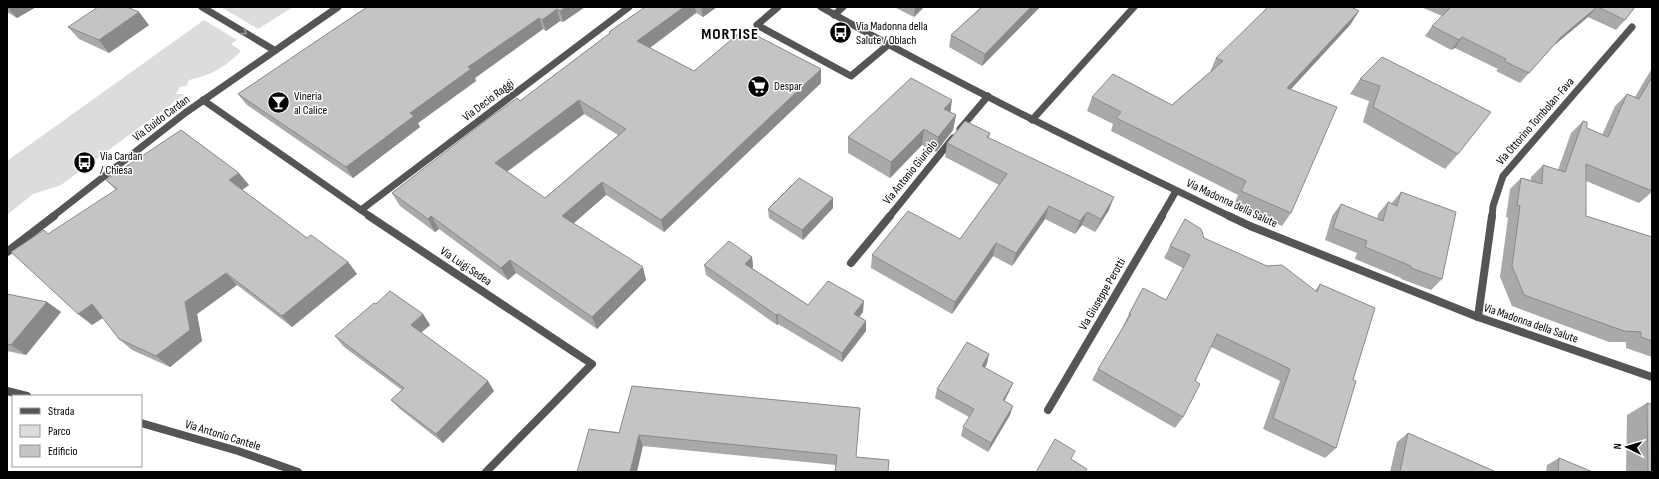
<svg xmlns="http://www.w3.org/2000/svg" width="1659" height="479" viewBox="0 0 1659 479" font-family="'Sofia Sans Condensed',sans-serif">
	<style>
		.green { fill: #dcdcdc }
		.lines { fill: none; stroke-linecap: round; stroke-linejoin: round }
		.service { stroke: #555; stroke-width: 7 }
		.minor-far1 { stroke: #555; stroke-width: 7 }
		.minor { stroke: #555; stroke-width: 8 }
		.tertiary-far1 { stroke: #555; stroke-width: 7 }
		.tertiary { stroke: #555; stroke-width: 8 }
		.wall { fill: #a9a9a9; fill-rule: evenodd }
		.shaded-wall { fill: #898989 }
		.building { fill: #c4c4c4; stroke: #898989; fill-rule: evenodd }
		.oneway { stroke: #999 }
		.labels { text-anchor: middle; stroke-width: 3; stroke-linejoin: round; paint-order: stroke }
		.poi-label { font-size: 12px; fill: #000; stroke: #fff; text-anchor: start }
		.street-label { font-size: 12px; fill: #000; stroke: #fff }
		.district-label { font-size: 16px; font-weight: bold; letter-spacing: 1px; fill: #000; stroke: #fff }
	</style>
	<rect width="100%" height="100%" fill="#fff"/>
	<g class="green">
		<polygon points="221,7 293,7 258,29"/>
		<path d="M204,20L237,40L231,44L241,51C223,69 213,74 189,80L186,86L180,87L176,94H185L61,185L33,194L7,215V161Z"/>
	</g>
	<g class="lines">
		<polyline class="service" points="778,7 757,25 851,76 888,45"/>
		<g class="minor-far1">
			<polyline points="202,7 274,50"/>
			<polyline points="834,15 843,7"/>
			<polyline points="203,100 371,217"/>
			<polyline points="1032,120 1134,7"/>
			<polyline points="960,129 988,96"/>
			<polyline points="361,210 629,7"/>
			<polyline points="889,217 953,138"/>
			<polyline points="1161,217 1176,191"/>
			<polyline points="1492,217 1493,206 1503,176 1632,27"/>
		</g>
		<g class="minor">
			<polyline points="369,216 592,364 486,472"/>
			<polyline points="851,263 890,216"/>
			<polyline points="1478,317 1492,216"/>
			<polyline points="7,391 27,396"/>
			<polyline points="1048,410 1162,216"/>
			<polyline points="141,423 238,451 298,472"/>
		</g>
		<g class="tertiary-far1">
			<path d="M821,7C955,83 1093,150 1231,217"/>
			<polyline points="52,217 185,113 338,7"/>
		</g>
		<g class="tertiary">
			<polyline points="1229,216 1250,226 1478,317 1652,377"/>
			<polyline points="7,252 54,216"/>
		</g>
	</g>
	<g class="wall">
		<polygon points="7,7 36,7 17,18 7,12"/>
		<polygon points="367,7 585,7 563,22 560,21 546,31 543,29 475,78 476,81 418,123 420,127 353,178 247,105 238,94"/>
		<path d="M645,7H717L703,17L696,13L650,48L694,71L821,83L664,232L606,195L574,223L646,280L597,329L516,273L508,280L439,229L435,232L400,206L392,193L520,101L609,34V32ZM584,114L618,135L545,198L507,172Z"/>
		<polygon points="894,7 924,7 914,17"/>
		<polygon points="981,7 1040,7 982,66 949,47 951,35"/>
		<polygon points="1421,7 1635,7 1625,20 1616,30 1588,17 1552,47 1520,83 1496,71 1498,69 1455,48 1451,50 1425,36 1432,26 1442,16"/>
		<polygon points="1359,11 1350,25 1291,89 1291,213 1282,226 1234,205 1238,195 1111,131 1113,124 1087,111 1092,97 1172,105 1210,72 1216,58"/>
		<polygon points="149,25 109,53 79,39 68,27"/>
		<polygon points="1382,57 1458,154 1445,169 1363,122 1369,101 1350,94 1360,79"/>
		<polygon points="1652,68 1652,192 1639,203 1586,181 1586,216 1652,237 1652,357 1626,348 1626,342 1609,342 1512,306 1500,277 1508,218 1506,217 1510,189 1521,178 1531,180 1531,177 1543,165 1558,170 1571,133 1583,121 1587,128 1602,135 1615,106 1627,94 1635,97"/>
		<polygon points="951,112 956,115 953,130 936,152 922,145 890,178 848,153 848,137"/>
		<polygon points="990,133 989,138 1109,210 1095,232 1082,225 1075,234 1045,219 1012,266 993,256 952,314 871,268 872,255 960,239 999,185 945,157 947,143"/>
		<polygon points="106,180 249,185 242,190 307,238 348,262 357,274 292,327 237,285 197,314 202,341 170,367 132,350 119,339 103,318 92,325 116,190"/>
		<polygon points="1401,192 1442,279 1431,290 1401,279 1401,278 1355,259 1357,253 1325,240 1332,216 1341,204 1377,219 1378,214 1388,202 1391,204"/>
		<polygon points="833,198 833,208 803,240 769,218 768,209"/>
		<polygon points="1204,238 1315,291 1320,284 1353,380 1336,448 1325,458 1263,429 1280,381 1211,347 1195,381 1183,417 1175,428 1092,380 1098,369 1124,326 1123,326 1129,314 1166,300 1183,268 1164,258 1170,246"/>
		<polygon points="752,257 753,267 752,268 808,305 863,312 859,317 866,321 866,331 842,362 778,324 777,325 706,275 704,265"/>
		<polygon points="7,294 47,302 61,312 26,355 7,351"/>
		<polygon points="376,304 423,314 430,325 421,333 494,391 443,443 400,409 391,400 402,390 344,347 335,336"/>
		<polygon points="987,364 984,368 1013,383 1009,392 1004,401 1010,415 988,452 961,436 963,427 969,417 935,398 937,389"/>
		<polygon points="1647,403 1652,472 1626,472 1627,415"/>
		<polygon points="589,429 856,457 836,465 643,446"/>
		<polygon points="1408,433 1496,472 1390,472 1397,442"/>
		<polygon points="1559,458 1593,472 1546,472 1547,465"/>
	</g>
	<g class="shaded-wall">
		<polygon points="7,7 36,7 17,18"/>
		<polygon points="566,7 585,7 563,22 560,11"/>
		<polygon points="684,7 695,7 696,13 640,55 637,41"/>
		<polygon points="701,7 717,7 703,17"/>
		<polygon points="915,7 924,7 914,17"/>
		<polygon points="1031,7 1040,7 982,66 985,54"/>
		<polygon points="1597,7 1588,17 1552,47 1520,83 1561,37"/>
		<polygon points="557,9 560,21 546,31 542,20"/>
		<polygon points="1359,11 1350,25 1280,101 1287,88"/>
		<polygon points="139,12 149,25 109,53 99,40"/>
		<polygon points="539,18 543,29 475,78 476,81 418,123 420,127 353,178 346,167 410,113 468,67"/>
		<polygon points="1462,37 1455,48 1451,50 1459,40"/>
		<polygon points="821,69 821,83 664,232 661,220"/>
		<polygon points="579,100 584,114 501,176 495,163"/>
		<polygon points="952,100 950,116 944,109"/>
		<polygon points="956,115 953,130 936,152 938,137"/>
		<polygon points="924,129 922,145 890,178 891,162"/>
		<polygon points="239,173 249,185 239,192 229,180"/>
		<polygon points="602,182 606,195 567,229 562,216"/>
		<polygon points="1114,197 1109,210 1095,232 1101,219"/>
		<polygon points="833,198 833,208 803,240 802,230"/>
		<polygon points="1049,206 1045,219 1012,266 1016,253"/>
		<polygon points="1087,212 1082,225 1075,234 1080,221"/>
		<polygon points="431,216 439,229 435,232 428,219"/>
		<polygon points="996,243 993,256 952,314 955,302"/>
		<polygon points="752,257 753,267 746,274 745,264"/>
		<polygon points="510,260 516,273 508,280 501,268"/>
		<polygon points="348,262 357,274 292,327 282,316"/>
		<polygon points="643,267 646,280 597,329 592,317"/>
		<polygon points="226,273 237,285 197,314 202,341 170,367 156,356 185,302"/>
		<polygon points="864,301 863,312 854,324 854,314"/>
		<polygon points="47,302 61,312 26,355 11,345"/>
		<polygon points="92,304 107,315 92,325 78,314"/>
		<polygon points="423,314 430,325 418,335 411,325"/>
		<polygon points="778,314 778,324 777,325 776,315"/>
		<polygon points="866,321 866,331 842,362 842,353"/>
		<polygon points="989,354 987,364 980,376 982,366"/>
		<polygon points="488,381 494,391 443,443 436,434"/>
		<polygon points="1013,383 1009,392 1000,409 1003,400"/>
		<polygon points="1013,406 1010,415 988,452 991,443"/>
		<polygon points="639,435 643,446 637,472 630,472"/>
	</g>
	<g class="building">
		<polygon points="98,7 127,7 139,12 99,40 68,27"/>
		<polygon points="367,7 566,7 560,11 557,9 542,20 539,18 468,67 471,69 410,113 414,116 346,167 238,94"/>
		<path d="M645,7H684L637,41L694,71L744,29L821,69L661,220L602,182L562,216L643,267L592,317L510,260L501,268L431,216L428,219L392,193L488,119L517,98L520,101L610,33L609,32ZM579,100L626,129L545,198L495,163Z"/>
		<polygon points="982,7 1031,7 985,54 951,35"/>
		<polygon points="1268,7 1351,7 1359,11 1287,88 1337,107 1291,213 1241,191 1246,181 1116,118 1121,112 1092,97 1113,74 1172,105 1223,61 1216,58"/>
		<polygon points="1450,7 1597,7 1561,37 1529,73 1504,61 1506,59 1462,37 1459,40 1432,26 1451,7"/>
		<polygon points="1598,7 1635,7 1625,20"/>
		<polygon points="1382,57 1491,112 1458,154 1373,107 1380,86 1360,79"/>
		<polygon points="1652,77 1652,191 1586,164 1586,216 1652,237 1652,341 1641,337 1641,332 1624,331 1524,295 1512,266 1520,206 1517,205 1521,178 1542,184 1543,165 1565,172 1583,121 1587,122 1587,128 1608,137 1627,94 1639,99"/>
		<polygon points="911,78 952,100 944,109 956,115 938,137 924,129 891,162 848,137"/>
		<polygon points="965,121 990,133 987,137 1114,197 1101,219 1087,212 1080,221 1049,206 1016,253 996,243 955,302 872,255 908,211 960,239 1007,174 947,143"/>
		<polygon points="181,130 239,173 229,180 307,238 311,235 348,262 282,316 226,273 185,302 190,330 156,356 119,339 92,304 78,314 11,252 44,230 48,234 117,189 106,180"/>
		<polygon points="799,178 833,198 802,230 768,209"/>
		<polygon points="1401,192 1456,212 1442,279 1411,268 1411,266 1365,247 1367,241 1333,228 1341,204 1383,221 1388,202 1397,206"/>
		<polygon points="1185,219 1201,229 1204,238 1267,266 1282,265 1317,292 1320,284 1375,308 1353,380 1356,381 1336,448 1273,418 1290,369 1217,334 1195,381 1200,384 1183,417 1098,369 1131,314 1129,314 1143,288 1166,300 1190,255 1170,246"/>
		<polygon points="729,241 752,257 745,264 808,305 828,281 864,301 854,314 866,321 842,353 778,314 776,315 704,265"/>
		<polygon points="390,291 423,314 411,325 488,381 436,434 391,400 404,388 335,336 374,303 376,304"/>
		<polygon points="7,294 47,302 11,345 7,344"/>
		<polygon points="967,342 989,354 982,366 1013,383 1003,400 1013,406 991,443 963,427 974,409 937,389"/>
		<polygon points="632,386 860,408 856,457 889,460 888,472 835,472 837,455 639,435 630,472 577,472 589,429 619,433"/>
		<polygon points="1647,403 1652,404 1652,472 1648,472"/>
		<polygon points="1408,433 1496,472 1400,472"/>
		<polygon points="1055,439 1075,451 1071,459 1087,469 1085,472 1036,472"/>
		<polygon points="1559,458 1593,472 1558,472"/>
	</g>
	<defs><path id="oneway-chevron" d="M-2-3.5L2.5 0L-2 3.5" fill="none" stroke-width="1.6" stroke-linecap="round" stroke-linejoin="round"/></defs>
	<use class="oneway" href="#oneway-chevron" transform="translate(244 32) rotate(33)"/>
	<defs>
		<symbol id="bus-disc" viewBox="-11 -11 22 22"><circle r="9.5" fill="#000" stroke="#fff"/><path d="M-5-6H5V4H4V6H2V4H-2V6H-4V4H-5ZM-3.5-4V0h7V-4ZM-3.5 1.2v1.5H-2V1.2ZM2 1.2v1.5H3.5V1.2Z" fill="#fff"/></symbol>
		<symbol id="supermarket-disc" viewBox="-11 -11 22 22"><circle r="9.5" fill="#000" stroke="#fff"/><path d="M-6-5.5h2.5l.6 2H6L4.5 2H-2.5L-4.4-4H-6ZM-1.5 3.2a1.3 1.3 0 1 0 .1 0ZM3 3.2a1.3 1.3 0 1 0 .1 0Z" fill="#fff"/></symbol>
		<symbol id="bar-disc" viewBox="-11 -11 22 22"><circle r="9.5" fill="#000" stroke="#fff"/><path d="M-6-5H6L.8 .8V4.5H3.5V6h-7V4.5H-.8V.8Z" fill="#fff"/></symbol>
	</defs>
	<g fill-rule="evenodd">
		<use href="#bus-disc" x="828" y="20" width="25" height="25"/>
		<use href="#supermarket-disc" x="746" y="74" width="25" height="25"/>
		<use href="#bar-disc" x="266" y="90" width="25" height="25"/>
		<use href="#bus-disc" x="72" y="150" width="25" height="25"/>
	</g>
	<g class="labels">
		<g class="poi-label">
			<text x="856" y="30">Via Madonna della<tspan x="856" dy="14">Salute / Oblach</tspan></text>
			<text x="774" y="90">Despar</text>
			<text x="294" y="100">Vineria<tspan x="294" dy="14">al Calice</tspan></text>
			<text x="100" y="160">Via Cardan<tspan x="100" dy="14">/ Chiesa</tspan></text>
		</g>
		<g class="street-label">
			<text transform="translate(488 100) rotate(-37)" y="4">Via Decio Raggi</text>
			<text transform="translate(161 118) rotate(-37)" y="4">Via Guido Cardan</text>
			<text transform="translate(1535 121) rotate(-49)" y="4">Via Ottorino Tombolan-Fava</text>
			<text transform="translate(910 172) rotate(-51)" y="4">Via Antonio Giuriolo</text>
			<text transform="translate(1232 203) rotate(25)" y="4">Via Madonna della Salute</text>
			<text transform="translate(466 266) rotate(34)" y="4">Via Luigi Sedea</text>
			<text transform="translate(1102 294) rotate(-60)" y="4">Via Giuseppe Perotti</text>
			<text transform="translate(1531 323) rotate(19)" y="4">Via Madonna della Salute</text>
			<text transform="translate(223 435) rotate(17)" y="4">Via Antonio Cantele</text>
		</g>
		<g class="district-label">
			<text x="730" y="39">MORTISE</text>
		</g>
	</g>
	<rect width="1659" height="479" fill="none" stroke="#000000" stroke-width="16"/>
	<rect x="12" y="395" width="130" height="72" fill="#ffffff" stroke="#999999"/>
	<rect x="20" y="408" width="20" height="6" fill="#555555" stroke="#999999"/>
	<text x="48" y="415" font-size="12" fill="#000000">Strada</text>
	<rect x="20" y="425" width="20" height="12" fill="#dcdcdc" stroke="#999999"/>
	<text x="48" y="435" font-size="12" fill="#000000">Parco</text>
	<rect x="20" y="445" width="20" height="12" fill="#c4c4c4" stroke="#999999"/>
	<text x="48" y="455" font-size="12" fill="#000000">Edificio</text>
	<g transform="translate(1627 447) rotate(275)" stroke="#ffffff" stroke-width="3" paint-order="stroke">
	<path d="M0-3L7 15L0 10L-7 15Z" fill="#000000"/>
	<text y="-6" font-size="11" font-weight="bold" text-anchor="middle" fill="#000000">N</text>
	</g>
</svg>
